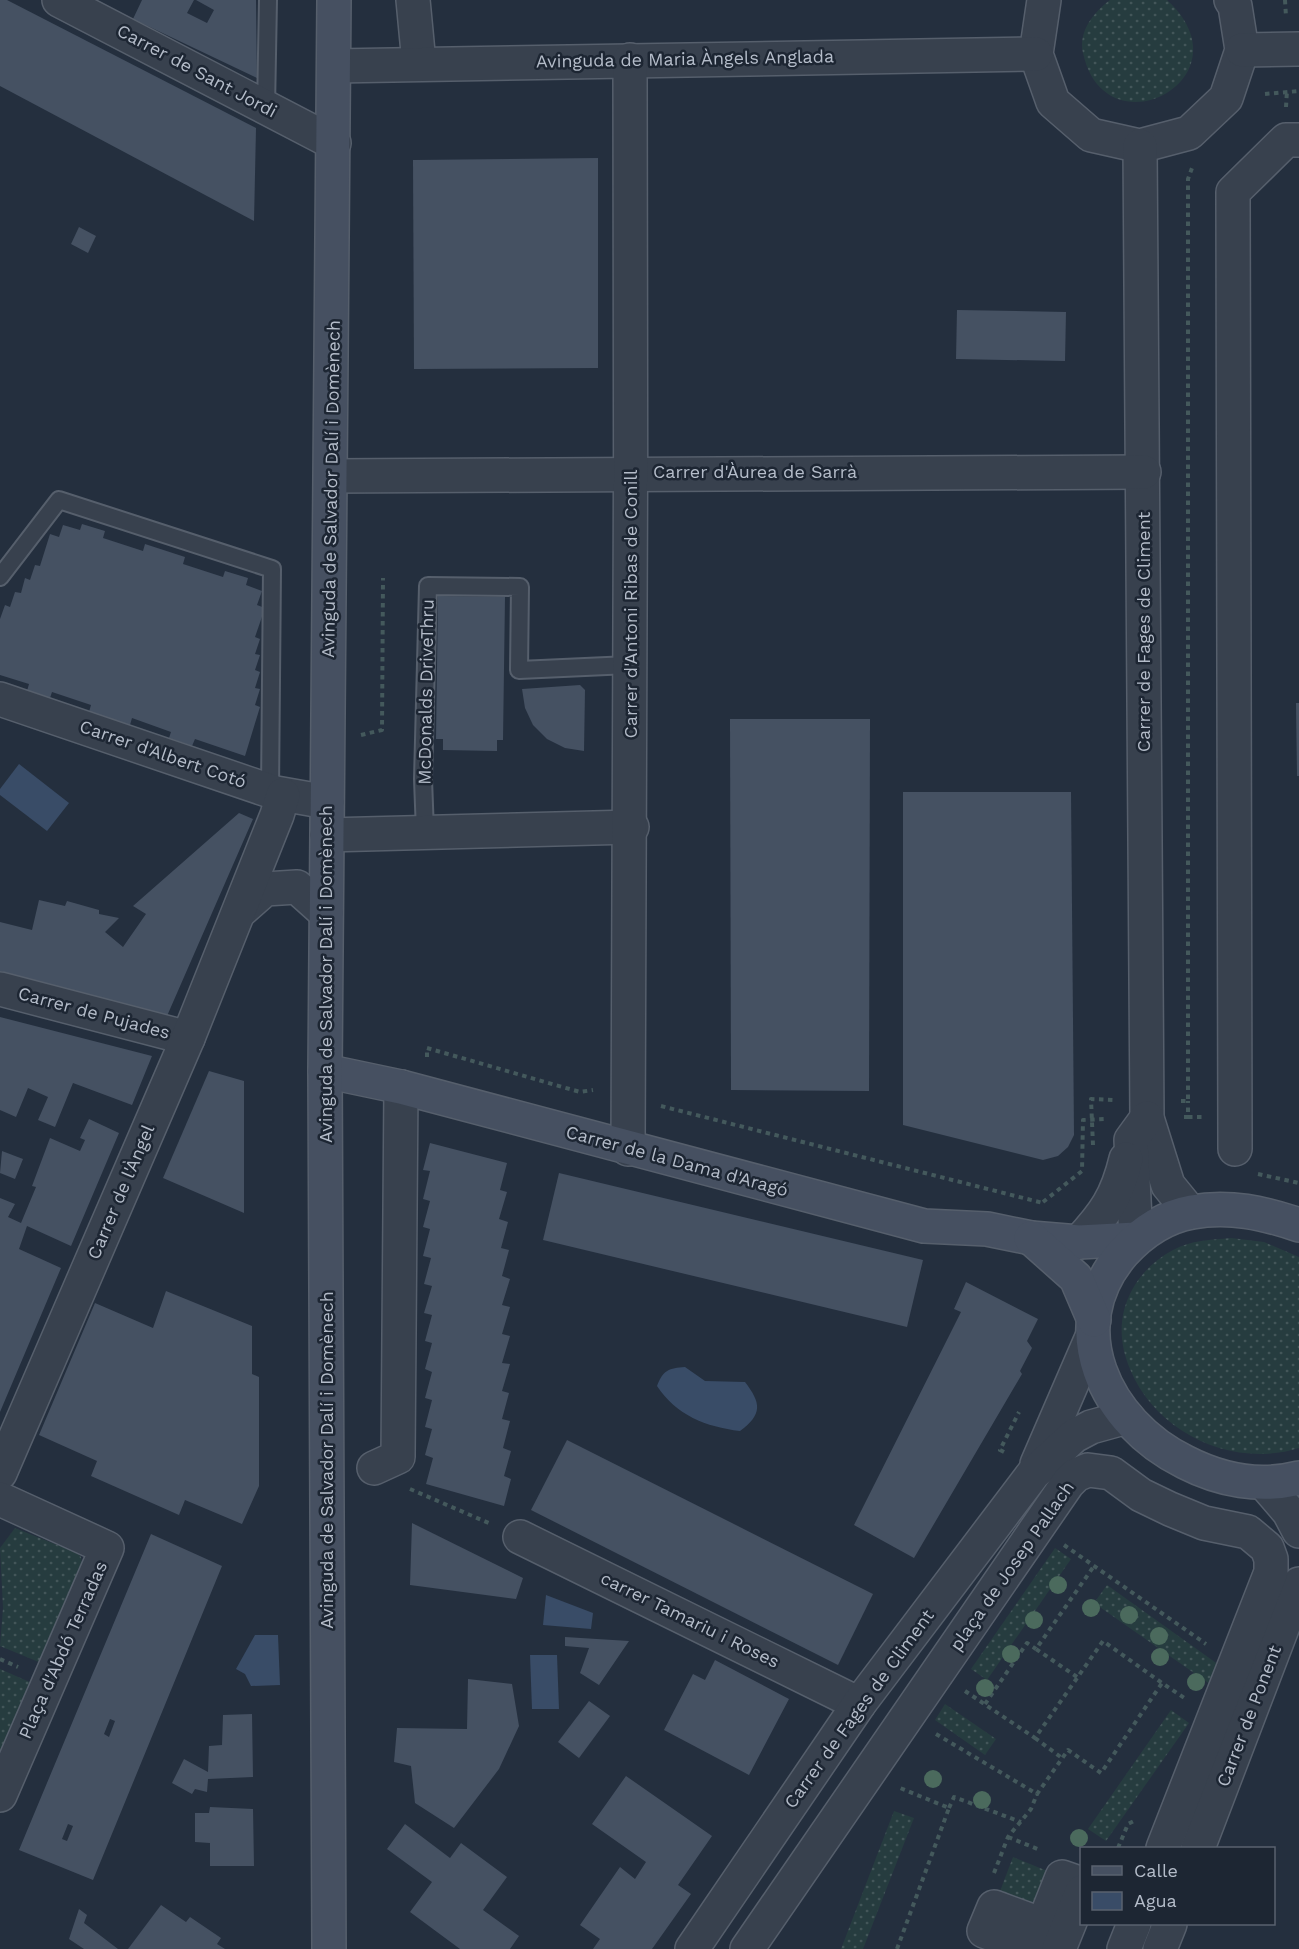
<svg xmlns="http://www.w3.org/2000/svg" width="1299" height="1949" viewBox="0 0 1299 1949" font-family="'Work Sans',sans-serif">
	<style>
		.grass { fill: url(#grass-dots) }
		.water { fill: #394c67 }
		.building { fill: #455162; fill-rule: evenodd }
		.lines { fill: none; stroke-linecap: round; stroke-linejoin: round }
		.lane-casing { stroke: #565f6c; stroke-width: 20 }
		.street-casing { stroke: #565f6c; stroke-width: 36 }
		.secondary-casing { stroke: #565f6c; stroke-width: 36 }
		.path { stroke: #44595c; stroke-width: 4; stroke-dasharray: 4.5 4.5; stroke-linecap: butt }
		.lane { stroke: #38414e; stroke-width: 16 }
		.street { stroke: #38414e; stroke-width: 33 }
		.secondary { stroke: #465061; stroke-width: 33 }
		.tree { fill: #4b6a5d }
		.labels { text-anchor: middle; stroke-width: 5; stroke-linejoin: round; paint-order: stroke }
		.street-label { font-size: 18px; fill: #b4bcc9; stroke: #1d2633 }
	</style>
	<defs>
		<pattern id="grass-dots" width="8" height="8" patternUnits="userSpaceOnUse" patternTransform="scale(1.5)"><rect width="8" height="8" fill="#263c3f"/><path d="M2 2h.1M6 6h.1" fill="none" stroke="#435659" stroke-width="1.8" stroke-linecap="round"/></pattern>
	</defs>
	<rect width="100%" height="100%" fill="#242f3e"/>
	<g class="grass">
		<path d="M1110,0H1167C1252,78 1105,155 1083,53C1078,31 1094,12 1110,0Z"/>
		<path d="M1231,1238L1264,1242L1299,1257V1448C1233,1469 1156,1433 1130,1369C1119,1343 1118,1316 1132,1290C1141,1273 1156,1259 1173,1250C1191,1240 1211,1240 1231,1238Z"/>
		<polygon points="15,1528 77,1553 81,1557 82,1565 41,1663 0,1646 3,1608 0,1548"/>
		<polygon points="1055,1548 1071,1559 987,1680 971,1669"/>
		<polygon points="1107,1585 1226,1670 1214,1687 1094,1603"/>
		<polygon points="0,1669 32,1683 0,1758"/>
		<polygon points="945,1704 996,1739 985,1755 935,1720"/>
		<polygon points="1171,1710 1189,1723 1106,1841 1088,1829"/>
		<polygon points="894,1811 914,1818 863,1949 841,1949"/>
		<polygon points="1013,1857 1062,1877 1043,1925 994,1907"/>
	</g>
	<g class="water">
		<polygon points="19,764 69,803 47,831 0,795 0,789"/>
		<path d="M685,1367L705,1381L745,1382C761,1403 763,1414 740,1431C706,1427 676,1415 657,1386C663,1370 669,1368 685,1367Z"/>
		<polygon points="546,1595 593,1613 591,1629 543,1625"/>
		<polygon points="255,1635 278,1635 280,1685 251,1686 245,1674 236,1669"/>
		<polygon points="530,1655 557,1655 559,1709 532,1709"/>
	</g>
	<g class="building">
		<polygon points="0,0 7,0 256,128 254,221 0,86"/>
		<polygon points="142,0 194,0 187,13 207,23 214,10 196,0 256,0 257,78 133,19"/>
		<polygon points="598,158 598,368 414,369 413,160"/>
		<polygon points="79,227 96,236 88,253 71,244"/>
		<polygon points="957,310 1066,312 1065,361 956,359"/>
		<polygon points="82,524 105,531 103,538 143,551 145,544 185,557 183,564 223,577 225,571 248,578 246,585 262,591 257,605 265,608 255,637 260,639 255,654 260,655 255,670 260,672 255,688 260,689 255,705 260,707 245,756 195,739 192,746 169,738 171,732 132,718 130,725 89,712 91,705 52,692 50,698 27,691 29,684 0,675 0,619 5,605 10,607 15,592 21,593 25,578 30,580 35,565 40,566 50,534 59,537 63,525 80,530"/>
		<polygon points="438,596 505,597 503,740 497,740 497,751 443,750 443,739 436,739"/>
		<polygon points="580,685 585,690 584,751 565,748 547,739 533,725 525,708 522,689"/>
		<polygon points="1296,703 1299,703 1299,776 1297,776"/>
		<polygon points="730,719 870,719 869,1091 731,1090"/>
		<polygon points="903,792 1071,792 1074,1135 1068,1147 1058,1156 1043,1160 903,1125"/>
		<polygon points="239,813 253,819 167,1016 0,971 0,922 32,930 39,900 65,906 67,901 99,910 99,914 119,918 105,932 123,947 146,914 133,906"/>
		<polygon points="0,1017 152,1056 132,1105 73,1083 55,1127 38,1120 48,1097 28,1088 16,1117 0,1110"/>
		<polygon points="209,1071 244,1081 244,1213 163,1178"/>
		<polygon points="89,1119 119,1133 71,1246 27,1226 19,1249 61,1268 0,1412 0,1198 15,1204 8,1217 21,1223 36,1187 32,1186 50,1138 80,1151 85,1140 80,1138"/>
		<polygon points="430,1143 507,1163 500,1190 507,1192 499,1219 508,1222 501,1248 509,1250 502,1276 510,1279 502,1305 510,1307 502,1334 510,1336 502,1363 510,1364 502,1391 509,1393 502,1419 510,1421 503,1448 511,1451 504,1476 511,1479 504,1506 426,1484 433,1458 425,1455 432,1429 425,1427 432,1400 425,1398 432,1372 425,1369 432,1343 425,1341 432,1315 424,1313 432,1286 424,1284 431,1258 423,1256 430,1229 423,1227 430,1201 423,1199 430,1171 423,1170"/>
		<polygon points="2,1151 23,1159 15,1179 0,1173"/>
		<polygon points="559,1173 923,1260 907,1327 543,1240"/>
		<polygon points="966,1282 1038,1319 1027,1341 1032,1348 1020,1371 1022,1374 914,1558 854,1525 961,1312 954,1309"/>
		<polygon points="166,1291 252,1326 252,1374 259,1377 259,1486 242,1524 185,1500 179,1515 91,1476 97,1461 39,1435 95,1303 153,1328"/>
		<polygon points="567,1440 873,1594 838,1665 531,1510"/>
		<polygon points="412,1523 523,1578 516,1599 410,1585"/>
		<path d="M151,1534L222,1566L93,1880L19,1850ZM110,1719L115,1721L109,1737L104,1734ZM68,1824L73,1826L67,1841L62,1839Z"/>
		<polygon points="565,1637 629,1641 599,1685 580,1673 589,1648 565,1646"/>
		<polygon points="715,1660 789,1699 749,1775 664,1730 693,1674 705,1680"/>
		<polygon points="468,1679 512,1684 519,1726 499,1769 454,1828 415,1803 411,1766 394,1762 397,1728 467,1729"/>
		<polygon points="589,1701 610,1716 579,1758 558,1742"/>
		<polygon points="252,1714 253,1777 208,1779 207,1792 195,1789 192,1794 172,1783 184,1759 208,1772 209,1746 222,1745 223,1715"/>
		<polygon points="626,1776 712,1836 678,1885 691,1894 652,1949 593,1949 600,1939 580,1925 620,1867 635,1879 646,1862 592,1824"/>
		<polygon points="210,1807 253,1809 254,1866 210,1866 210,1843 195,1842 195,1813 209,1813"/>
		<polygon points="405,1824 450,1858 461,1843 507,1877 483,1910 519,1936 510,1949 460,1949 410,1912 432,1882 387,1849"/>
		<polygon points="161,1905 186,1922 190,1917 221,1938 217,1944 225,1949 128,1949"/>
		<polygon points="79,1909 87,1915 84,1923 118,1949 84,1949 69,1939"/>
	</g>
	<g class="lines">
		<defs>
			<g id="lane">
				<polyline points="266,108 268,0"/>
				<polyline points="0,577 59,500 272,569 270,791"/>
				<polyline points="425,832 423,779 428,586 520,587 519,670 629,665"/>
			</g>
			<g id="street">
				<polyline points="59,0 334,143"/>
				<polyline points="413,0 419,63"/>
				<polyline points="1044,0 1036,54 1053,102 1091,135 1140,146 1189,133 1226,98 1242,50 1235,6 1231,0"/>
				<polyline points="1242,50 1299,49"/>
				<polyline points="334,66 1036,54"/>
				<polyline points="1140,146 1147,1118 1168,1185 1190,1212"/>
				<polyline points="331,476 1144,472"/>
				<polyline points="0,699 276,793 327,802"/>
				<polyline points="327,835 632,827"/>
				<polyline points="240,911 265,889 297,887 326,913"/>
				<polyline points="0,989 188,1038"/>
				<path d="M628,1149C631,786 631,423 630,60"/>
				<polyline points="1235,1149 1233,192 1286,140 1299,140"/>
				<polyline points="1136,1239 1131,1140 1147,1118"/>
				<path d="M1079,1242C1105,1214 1117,1197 1126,1159"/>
				<polyline points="1037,1464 1092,1337"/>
				<polyline points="374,1468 398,1457 401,1087"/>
				<polyline points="0,1473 188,1038 277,815 283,795"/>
				<polyline points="1265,1484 1289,1512 1299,1531"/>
				<polyline points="0,1499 107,1548 0,1795"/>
				<polyline points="520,1537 859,1704"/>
				<polyline points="1198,1848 1299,1584"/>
				<polyline points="692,1949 859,1704 1033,1474 1074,1436 1091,1427 1127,1417"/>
				<polyline points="747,1949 1068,1483 1076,1475 1088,1470 1111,1473 1141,1495 1170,1509 1204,1523 1248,1532 1267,1548 1271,1559 1271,1572 1163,1848"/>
				<polyline points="1031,1949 984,1931 994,1907 1043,1925 1062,1877 1082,1884"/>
				<polyline points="1059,1949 1082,1892"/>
				<polyline points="1124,1949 1134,1924"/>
				<polyline points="1160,1949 1170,1924"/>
			</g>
			<g id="secondary">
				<polyline points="325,1071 401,1087 924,1226 987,1229 1031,1238 1079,1242 1136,1239"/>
				<path d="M1299,1225C1264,1213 1229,1205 1192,1212C1164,1217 1142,1232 1123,1253C1059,1327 1105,1423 1185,1462C1220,1480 1260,1488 1299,1478"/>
				<polyline points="1031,1238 1076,1278 1094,1320"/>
				<polyline points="329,1949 325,1071 334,0"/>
			</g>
		</defs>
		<use href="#lane" class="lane-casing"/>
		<use href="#street" class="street-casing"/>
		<use href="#secondary" class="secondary-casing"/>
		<g class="path">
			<polyline points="1285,0 1286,17"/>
			<polyline points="1265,94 1299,91"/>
			<polyline points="1286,107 1287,90"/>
			<polyline points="361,735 382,730 383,578"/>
			<polyline points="427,1057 427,1048 580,1092 593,1090"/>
			<polyline points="1181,1101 1188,1101 1188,179 1192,168"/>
			<polyline points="661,1106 1043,1203"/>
			<polyline points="1184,1117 1188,1117 1188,1101"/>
			<polyline points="1188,1117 1202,1117"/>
			<polyline points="1093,1145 1091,1099 1113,1100"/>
			<polyline points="1258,1174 1299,1183"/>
			<polyline points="1043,1202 1082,1171 1083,1120 1104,1119"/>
			<polyline points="1004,1452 1000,1450 1019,1412"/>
			<polyline points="410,1489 491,1524"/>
			<polyline points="1064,1545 1206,1644"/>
			<polyline points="0,1659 18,1667"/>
			<polyline points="1077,1677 1036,1649 1094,1566"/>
			<polyline points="965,1691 1035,1738 1103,1641 1162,1683"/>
			<polyline points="985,1704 1027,1643 1036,1649"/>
			<polyline points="936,1734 1037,1794 1068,1750 1101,1773 1162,1683 1186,1699"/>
			<polyline points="1035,1738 1062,1758"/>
			<polyline points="949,1808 954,1797 1021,1822"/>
			<polyline points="1008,1837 1040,1850"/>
			<polyline points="1118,1848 1128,1824 1136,1820"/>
			<polyline points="994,1873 1008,1837 1031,1809 1037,1794"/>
			<polyline points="897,1949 949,1808 900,1788"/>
		</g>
		<use href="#lane" class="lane"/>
		<use href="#street" class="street"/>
		<use href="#secondary" class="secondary"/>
	</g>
	<g class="tree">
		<circle cx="1058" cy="1585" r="9"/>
		<circle cx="1091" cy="1608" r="9"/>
		<circle cx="1129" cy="1615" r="9"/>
		<circle cx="1034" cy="1620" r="9"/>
		<circle cx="1159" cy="1636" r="9"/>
		<circle cx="1011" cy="1654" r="9"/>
		<circle cx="1160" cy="1657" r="9"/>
		<circle cx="1196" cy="1682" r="9"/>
		<circle cx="985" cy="1688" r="9"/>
		<circle cx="933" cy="1779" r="9"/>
		<circle cx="982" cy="1800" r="9"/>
		<circle cx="1079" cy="1838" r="9"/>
	</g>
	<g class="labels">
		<g class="street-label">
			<text transform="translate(685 59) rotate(-1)" y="6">Avinguda de Maria Àngels Anglada</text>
			<text transform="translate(197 71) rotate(28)" y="6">Carrer de Sant Jordi</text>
			<text x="755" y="478">Carrer d'Àurea de Sarrà</text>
			<text transform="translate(331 489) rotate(-89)" y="6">Avinguda de Salvador Dalí i Domènech</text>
			<text transform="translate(631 604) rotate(-90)" y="6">Carrer d'Antoni Ribas de Conill</text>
			<text transform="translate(1144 632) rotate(-90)" y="6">Carrer de Fages de Climent</text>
			<text transform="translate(426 692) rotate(-89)" y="6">McDonalds DriveThru</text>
			<text transform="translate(163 754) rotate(19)" y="6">Carrer d'Albert Cotó</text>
			<text transform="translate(326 974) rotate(-90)" y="6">Avinguda de Salvador Dalí i Domènech</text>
			<text transform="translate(94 1013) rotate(15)" y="6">Carrer de Pujades</text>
			<text transform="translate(677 1161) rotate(15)" y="6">Carrer de la Dama d'Aragó</text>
			<text transform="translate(121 1192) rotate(-67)" y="6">Carrer de l'Àngel</text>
			<text transform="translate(327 1460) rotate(-90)" y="6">Avinguda de Salvador Dalí i Domènech</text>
			<text transform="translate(1012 1566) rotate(-55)" y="6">plaça de Josep Pallach</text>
			<text transform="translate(690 1620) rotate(26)" y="6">carrer Tamariu i Roses</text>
			<text transform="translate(63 1650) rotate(-66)" y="6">Plaça d'Abdó Terradas</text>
			<text transform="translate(859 1709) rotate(-54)" y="6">Carrer de Fages de Climent</text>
			<text transform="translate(1249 1716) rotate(-69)" y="6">Carrer de Ponent</text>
		</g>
	</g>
	<rect x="1080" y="1847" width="195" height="78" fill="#1d2633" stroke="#59626f" stroke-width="1.5"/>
	<rect x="1092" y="1866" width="30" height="9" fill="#465061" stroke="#59626f" stroke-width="1.5"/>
	<text x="1134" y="1877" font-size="18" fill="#b4bcc9">Calle</text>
	<rect x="1092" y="1892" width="30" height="18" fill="#394c67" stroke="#59626f" stroke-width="1.5"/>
	<text x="1134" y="1907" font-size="18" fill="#b4bcc9">Agua</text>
</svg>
